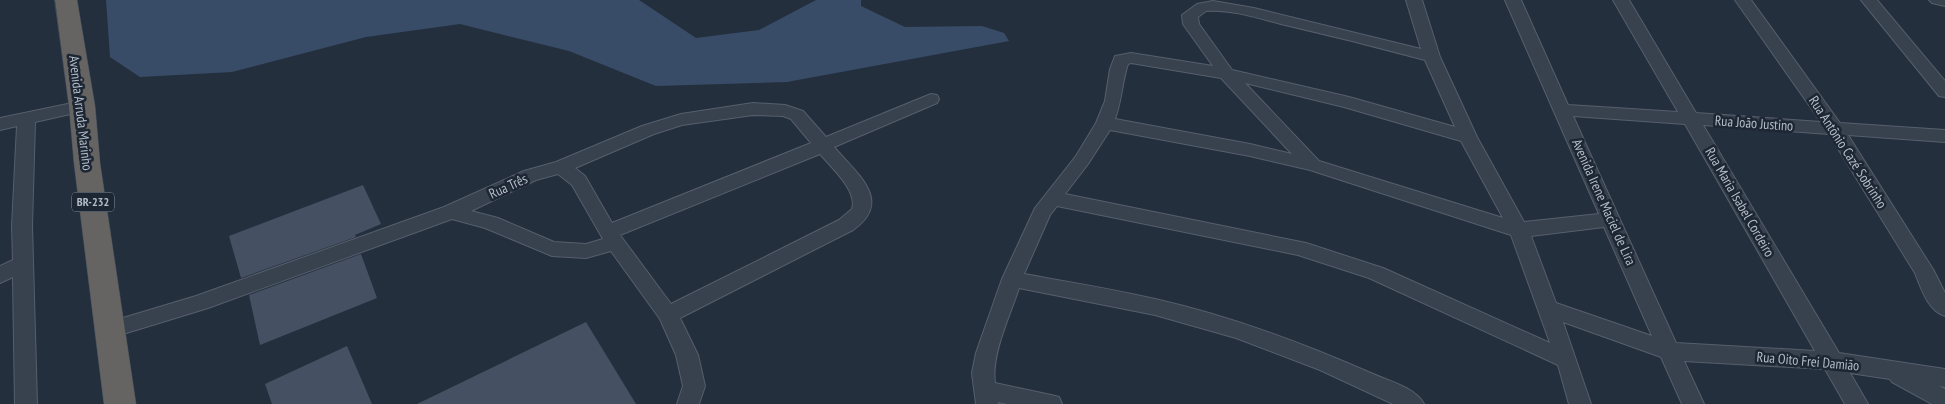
<svg xmlns="http://www.w3.org/2000/svg" width="1945" height="404" viewBox="0 0 1945 404" font-family="'PT Sans Narrow',sans-serif">
	<style>
		.water { fill: #394c67 }
		.building { fill: #455162 }
		.lines { fill: none; stroke-linecap: round; stroke-linejoin: round }
		.minor-casing { stroke: #565f6c; stroke-width: 2 }
		.trunk-casing { stroke: #434c59; stroke-width: 1 }
		.minor { fill: #38414e; fill-rule: evenodd }
		.trunk { fill: #656462; fill-rule: evenodd }
		.labels { text-anchor: middle; stroke-width: 5; stroke-linejoin: round; paint-order: stroke }
		.shield { fill: #1d2633; stroke: #878f9c; stroke-width: 1 }
		.shield-label { font-size: 12px; font-weight: bold; fill: #b4bcc9 }
		.street-label { font-size: 14px; fill: #b4bcc9; stroke: #1d2633 }
	</style>
	<rect width="100%" height="100%" fill="#242f3e"/>
	<polygon class="water" points="106,0 639,0 696,38 759,30 816,0 861,0 861,6 905,27 982,26 1004,33 1009,41 787,82 656,86 569,51 460,24 366,37 232,72 140,77 110,57"/>
	<g class="building">
		<polygon points="363,185 381,224 355,235 356,237 241,278 229,236"/>
		<polygon points="361,254 377,298 260,345 249,295"/>
		<polygon points="586,322 636,404 417,404"/>
		<polygon points="347,346 372,404 272,404 265,384"/>
	</g>
	<g class="lines">
		<defs>
			<g id="minor">
				<path d="M1406,0H1422L1440,57L1477,137L1524,222L1599,214L1505,0H1521L1568,105L1678,112L1613,0H1629L1696,113L1821,122L1735,0H1751L1840,123L1945,130V142L1848,135L1934,271L1945,293V316C1928,311 1921,288 1915,273L1829,134L1703,125L1839,353L1945,369V387L1939,386L1945,389V404H1932L1892,382L1890,379L1850,373L1868,404H1845L1825,369L1684,361L1704,404H1682L1661,357L1563,322L1591,404H1569L1558,365L1369,278L1298,255L1057,206L1050,215L1024,274C1068,282 1112,289 1155,299C1230,316 1303,343 1373,374C1389,381 1416,388 1424,404H1393L1320,370L1236,338L1155,315L1019,288C1010,316 991,354 995,383L1051,395L1059,397L1062,404H1007L998,402V404H976L972,373L976,353L1002,279L1035,208L1076,156L1096,123L1105,101L1110,69L1115,56L1131,53L1213,66L1183,24L1182,15L1197,4L1213,1L1254,8L1421,49ZM1206,11C1230,9 1258,18 1281,24C1329,35 1377,47 1425,60L1455,127L1349,97L1232,70L1199,24L1198,17ZM1131,63L1221,78L1292,154L1250,144L1115,119C1122,100 1122,82 1128,64ZM1245,83L1344,107L1461,141L1503,218L1319,161ZM1573,116L1685,124L1815,351L1676,343ZM1110,130L1250,156L1310,170L1511,235L1550,343L1383,268L1306,243L1065,194L1088,164ZM1604,227L1652,336L1556,303L1531,236Z"/>
				<polygon points="1861,0 1877,0 1945,81 1945,97 1939,96"/>
				<polygon points="1929,0 1945,0 1945,6 1932,3"/>
				<path d="M931,94L937,95L939,99L937,103L834,147C857,174 894,201 853,230L680,318L698,355L705,386L699,404H677L683,386L676,355L660,319L611,251L586,258L552,256L485,228L452,219L208,308L110,338L103,336L100,330L103,324L196,296L444,207L524,171L556,162L642,126L681,114L753,103L785,105L803,111L826,137ZM753,115L783,116L791,119L811,143L612,223L585,176L575,168L654,134L682,125ZM820,154C831,167 858,191 852,209L839,220L671,304L620,235ZM558,174L572,185L603,239L586,244L554,242L498,218L471,211L536,180Z"/>
				<polygon points="82,101 88,102 91,106 88,110 35,122 32,226 37,404 15,404 13,277 0,283 0,266 13,260 12,226 17,126 0,130 0,118"/>
			</g>
			<polygon id="trunk" points="55,0 77,0 95,106 100,163 136,404 104,404 74,163 69,106"/>
		</defs>
		<use href="#minor" class="minor-casing"/>
		<use href="#trunk" class="trunk-casing"/>
		<use href="#minor" class="minor"/>
		<use href="#trunk" class="trunk"/>
	</g>
	<g class="labels">
		<rect class="shield" x="72" y="192.5" width="42" height="19" rx="4"/>
		<g class="shield-label">
			<text x="93" y="206">BR-232</text>
		</g>
		<g class="street-label">
			<text transform="translate(81 113) rotate(83)" y="5">Avenida Arruda Marinho</text>
			<text transform="translate(1754 123) rotate(4)" y="5">Rua João Justino</text>
			<text transform="translate(1848 152) rotate(57)" y="5">Rua Antõnio Cazé Sobrinho</text>
			<text transform="translate(508 186) rotate(-25)" y="5">Rua Três</text>
			<text transform="translate(1604 202) rotate(66)" y="5">Avenida Irene Maciel de Lira</text>
			<text transform="translate(1740 202) rotate(60)" y="5">Rua Maria Isabel Cordeiro</text>
			<text transform="translate(1808 361) rotate(5)" y="5">Rua Oito Frei Damião</text>
		</g>
	</g>
</svg>
